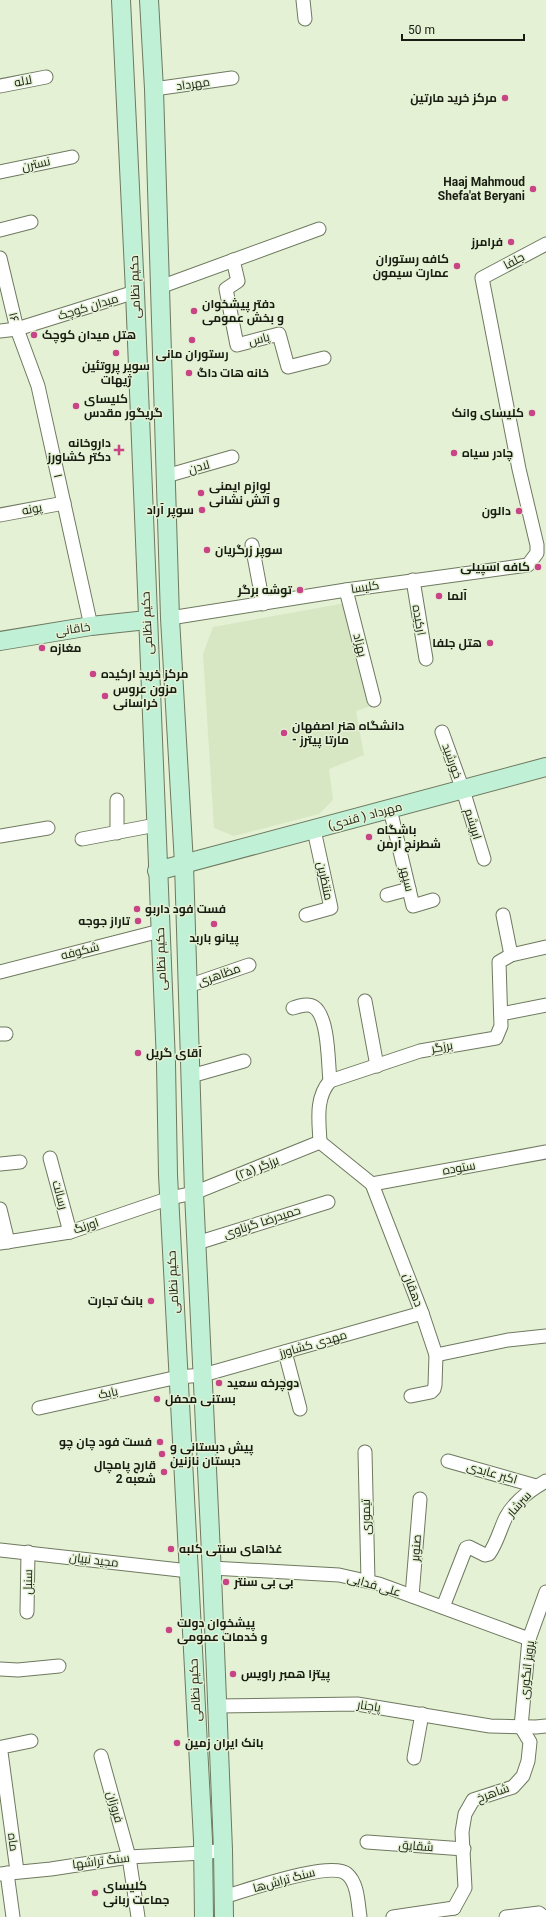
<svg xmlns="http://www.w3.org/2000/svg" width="546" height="1917" viewBox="0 0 546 1917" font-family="Roboto,Cairo,sans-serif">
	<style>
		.built { fill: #d7e7c3 }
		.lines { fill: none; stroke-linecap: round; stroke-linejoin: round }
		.street-casing { stroke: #6e795f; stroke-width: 15 }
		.secondary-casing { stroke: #6e795f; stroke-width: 20 }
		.street { stroke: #fff; stroke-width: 13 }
		.secondary { stroke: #c0f0d6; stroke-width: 18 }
		.poi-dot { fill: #c94487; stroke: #e4f1d4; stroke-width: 1.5 }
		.labels { text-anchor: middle; stroke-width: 3; stroke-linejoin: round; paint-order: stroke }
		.street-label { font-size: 12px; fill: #181c12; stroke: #e4f1d4 }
		.poi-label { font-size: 12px; font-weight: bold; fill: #181c12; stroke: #e4f1d4; text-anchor: start }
	</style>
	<rect width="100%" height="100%" fill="#e4f1d4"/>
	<polygon class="built" points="346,603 371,706 356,711 364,755 329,769 333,800 319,814 234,836 214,828 203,654 213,627"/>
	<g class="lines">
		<defs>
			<g id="street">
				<polyline points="303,0 305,19"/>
				<polyline points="0,86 46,77"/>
				<polyline points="154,89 232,78"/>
				<polyline points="0,172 72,157"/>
				<polyline points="0,230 31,222"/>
				<polyline points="0,258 17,329 38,386 91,626"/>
				<polyline points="233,260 238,281 226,289 237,345 279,334 288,367 324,358"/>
				<polyline points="160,287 319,229"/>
				<polyline points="0,331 17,329 135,292"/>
				<polyline points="166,476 232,457"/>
				<polyline points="0,515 64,503"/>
				<polyline points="252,545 263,604"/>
				<polyline points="413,580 426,659"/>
				<polyline points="346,590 374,700"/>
				<polyline points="170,618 346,590 528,565 537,553 537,545 519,469 482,278 546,244"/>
				<polyline points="442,732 463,790 484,859"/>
				<polyline points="390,809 413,906 433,900"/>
				<polyline points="117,833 117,800"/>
				<polyline points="0,836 48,828"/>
				<polyline points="82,839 156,825"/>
				<polyline points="387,895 409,889"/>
				<polyline points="306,915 331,908 314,830"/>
				<polyline points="503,915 511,955"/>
				<polyline points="0,972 160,931"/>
				<polyline points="188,986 249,965"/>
				<polyline points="365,1001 377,1066"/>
				<path d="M293,1008C299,1006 308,1003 314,1007C329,1017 328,1064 330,1081"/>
				<polyline points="501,1014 546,1005"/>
				<polyline points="0,1034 6,1034"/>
				<polyline points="191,1076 244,1061"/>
				<path d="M320,1142C319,1121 315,1098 330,1081L420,1051L496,1038L501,1026L499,962L511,955L546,947"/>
				<polyline points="320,1142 372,1184 422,1313 436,1355 435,1385 434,1389 431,1392 411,1396"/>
				<polyline points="50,1158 70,1232"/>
				<polyline points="0,1164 20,1162"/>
				<polyline points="372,1184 546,1152"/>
				<polyline points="0,1209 8,1242"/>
				<polyline points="0,1243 70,1232 170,1198 194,1193 320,1142"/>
				<polyline points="197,1243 328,1202"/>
				<polyline points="285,1352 300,1409"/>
				<polyline points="436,1355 508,1340 546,1336"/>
				<polyline points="39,1408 178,1377 203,1375 422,1313"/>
				<polyline points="365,1452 368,1581"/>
				<polyline points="448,1461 536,1486"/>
				<polyline points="0,1550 189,1571"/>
				<polyline points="212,1568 339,1575 379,1584 529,1639"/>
				<polyline points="412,1596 420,1499"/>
				<path d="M443,1607L466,1548L469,1547L485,1555L489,1554C497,1543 500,1529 506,1517C514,1502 532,1489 546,1481"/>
				<polyline points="27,1612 28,1552"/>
				<polyline points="0,1669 18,1670 59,1666"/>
				<polyline points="216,1706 357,1704 490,1726 536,1727 546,1726"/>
				<polyline points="521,1727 529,1639 546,1592"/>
				<polyline points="101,1756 129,1857 138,1917"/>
				<polyline points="414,1758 422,1714"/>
				<polyline points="367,1842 464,1849"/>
				<polyline points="17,1871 1,1752 2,1747 31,1741"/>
				<polyline points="7,1873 13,1917"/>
				<polyline points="0,1874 51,1869 129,1857 203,1853 223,1850"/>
				<path d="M223,1897C245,1891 331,1860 347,1874C358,1883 358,1904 360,1917"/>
				<polyline points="454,1908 465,1888 462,1832 465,1814 473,1800 513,1787 523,1776 528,1761 530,1742 521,1727"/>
				<polyline points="393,1917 454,1908"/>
				<polyline points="506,1917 539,1913 544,1917"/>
			</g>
			<g id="secondary">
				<polyline points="121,0 135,292 166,1063 168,1175 203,1840 204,1917"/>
				<polyline points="149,0 154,89 170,618 184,864 194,1193 212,1575 223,1850 224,1917"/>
				<polyline points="0,641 91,626 147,620"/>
				<polyline points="157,871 546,767"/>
			</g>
		</defs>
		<use href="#street" class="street-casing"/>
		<use href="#secondary" class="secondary-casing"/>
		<use href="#street" class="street"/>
		<use href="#secondary" class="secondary"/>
	</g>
	<g class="poi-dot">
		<circle cx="505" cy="98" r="4"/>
		<circle cx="533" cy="189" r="4"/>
		<circle cx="511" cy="242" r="4"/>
		<circle cx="457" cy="266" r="4"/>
		<circle cx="194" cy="311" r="4"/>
		<circle cx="34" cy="335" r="4"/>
		<circle cx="192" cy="340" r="4"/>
		<circle cx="116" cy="353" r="4"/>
		<circle cx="189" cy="373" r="4"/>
		<circle cx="76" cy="406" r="4"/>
		<circle cx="532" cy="413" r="4"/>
		<path d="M117 444h4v4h4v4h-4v4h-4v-4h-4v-4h4z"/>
		<circle cx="454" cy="453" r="4"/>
		<circle cx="201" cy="493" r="4"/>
		<circle cx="202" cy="510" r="4"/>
		<circle cx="519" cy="511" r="4"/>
		<circle cx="207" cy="550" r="4"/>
		<circle cx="538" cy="567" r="4"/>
		<circle cx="300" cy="590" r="4"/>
		<circle cx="439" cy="596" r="4"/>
		<circle cx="490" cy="643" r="4"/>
		<circle cx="42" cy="648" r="4"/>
		<circle cx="93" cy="674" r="4"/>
		<circle cx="105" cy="696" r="4"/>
		<circle cx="284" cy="733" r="4"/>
		<circle cx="369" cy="837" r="4"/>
		<circle cx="137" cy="909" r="4"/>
		<circle cx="138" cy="921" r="4"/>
		<circle cx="214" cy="924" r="4"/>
		<circle cx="138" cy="1053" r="4"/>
		<circle cx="151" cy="1301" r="4"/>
		<circle cx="219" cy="1383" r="4"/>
		<circle cx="157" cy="1399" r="4"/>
		<circle cx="160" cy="1442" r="4"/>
		<circle cx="162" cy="1454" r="4"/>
		<circle cx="164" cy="1472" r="4"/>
		<circle cx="171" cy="1549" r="4"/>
		<circle cx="226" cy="1582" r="4"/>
		<circle cx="169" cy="1630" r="4"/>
		<circle cx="233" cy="1674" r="4"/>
		<circle cx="177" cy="1743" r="4"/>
		<circle cx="95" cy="1893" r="4"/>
	</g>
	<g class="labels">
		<g class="street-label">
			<text transform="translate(23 81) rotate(-11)" y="4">لاله</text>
			<text transform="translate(193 84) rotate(-8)" y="4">مهرداد</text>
			<text transform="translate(36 164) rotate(-12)" y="4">نسترن</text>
			<text transform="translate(514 261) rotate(-28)" y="4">جلفا</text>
			<text transform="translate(135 287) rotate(-92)" y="4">حکیم نظامی</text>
			<text transform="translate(88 307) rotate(-17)" y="4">میدان کوچک</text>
			<text transform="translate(14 317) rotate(76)" y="4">۱۶</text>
			<text transform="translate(259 339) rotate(-14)" y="4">پاس</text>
			<text transform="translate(199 467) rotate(-16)" y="4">لادن</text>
			<text transform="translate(58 476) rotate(77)" y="4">۱</text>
			<text transform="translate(32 509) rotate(-11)" y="4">پونه</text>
			<text transform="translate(365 587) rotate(-8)" y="4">کلیسا</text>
			<text transform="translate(419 620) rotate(80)" y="4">ارکیده</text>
			<text transform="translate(147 623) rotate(-93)" y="4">حکیم نظامی</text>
			<text transform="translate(73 629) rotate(-8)" y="4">خاقانی</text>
			<text transform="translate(360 645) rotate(76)" y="4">بهزاد</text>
			<text transform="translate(452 761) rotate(70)" y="4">خورشید</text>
			<text transform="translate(365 816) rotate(-15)" y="4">مهرداد ( قندی)</text>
			<text transform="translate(473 824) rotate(73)" y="4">ابریشم</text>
			<text transform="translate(407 879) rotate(77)" y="4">سپهر</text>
			<text transform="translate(325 881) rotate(78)" y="4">منتظرین</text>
			<text transform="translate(80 951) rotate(-14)" y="4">شکوفه</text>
			<text transform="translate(161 959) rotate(-92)" y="4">حکیم نظامی</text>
			<text transform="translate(219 975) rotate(-19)" y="4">مظاهری</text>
			<text transform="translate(442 1047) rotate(-10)" y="4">برزگر</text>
			<text transform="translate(257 1168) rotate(-22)" y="4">برزگر (۲۵)</text>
			<text transform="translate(459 1168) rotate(-10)" y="4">ستوده</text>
			<text transform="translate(60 1195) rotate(75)" y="4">رسالت</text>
			<text transform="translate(262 1222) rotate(-18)" y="4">حمیدرضا گرناوی</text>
			<text transform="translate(86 1226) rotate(-18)" y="4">اورنگ</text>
			<text transform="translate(173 1282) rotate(-93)" y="4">حکیم نظامی</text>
			<text transform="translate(413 1290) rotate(69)" y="4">دهقان</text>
			<text transform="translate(313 1344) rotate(-16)" y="4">مهدی کشاورز</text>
			<text transform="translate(108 1393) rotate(-13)" y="4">بابک</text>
			<text transform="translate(492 1473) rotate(16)" y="4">اکبر عابدی</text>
			<text transform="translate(519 1504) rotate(-48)" y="4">سرشار</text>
			<text transform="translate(366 1517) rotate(-91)" y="4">تیموری</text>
			<text transform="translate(416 1548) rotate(-86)" y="4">صنوبر</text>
			<text transform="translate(94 1560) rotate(7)" y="4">مجید نبیان</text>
			<text transform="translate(28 1582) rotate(-89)" y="4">سنبل</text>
			<text transform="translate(374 1585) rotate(16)" y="4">علی فدایی</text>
			<text transform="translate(527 1670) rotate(-84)" y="4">پرویز انگوری</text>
			<text transform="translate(195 1690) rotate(-93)" y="4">حکیم نظامی</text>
			<text transform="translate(369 1706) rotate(8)" y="4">پاچنار</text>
			<text transform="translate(493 1793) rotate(-20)" y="4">شاهرخ</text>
			<text transform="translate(115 1807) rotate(74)" y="4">فروزان</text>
			<text transform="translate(13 1842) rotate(83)" y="4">ماه</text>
			<text transform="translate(416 1846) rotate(4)" y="4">شقایق</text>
			<text transform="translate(101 1861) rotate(-7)" y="4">سنگ تراشها</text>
			<text transform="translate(284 1880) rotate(-15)" y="4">سنگ تراش‌ها</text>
		</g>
		<g class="poi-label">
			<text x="497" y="102" text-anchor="end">مرکز خرید مارتین</text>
			<text x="525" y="186" text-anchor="end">Haaj Mahmoud<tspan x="525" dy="14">Shefa'at Beryani</tspan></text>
			<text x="503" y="246" text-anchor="end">فرامرز</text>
			<text x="449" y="263" text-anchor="end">کافه رستوران<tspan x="449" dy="14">عمارت سیمون</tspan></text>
			<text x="202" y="308">دفتر پیشخوان<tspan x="202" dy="14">و بخش عمومی</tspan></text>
			<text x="42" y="339">هتل میدان کوچک</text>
			<text x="192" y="358" text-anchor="middle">رستوران مانی</text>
			<text x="116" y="370" text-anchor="middle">سوپر پروتئین<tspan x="116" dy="14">ژیهات</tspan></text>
			<text x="197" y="377">خانه هات داگ</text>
			<text x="84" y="403">کلیسای<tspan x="84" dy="14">گریگور مقدس</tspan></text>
			<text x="524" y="417" text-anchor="end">کلیسای وانک</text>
			<text x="111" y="447" text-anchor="end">داروخانه<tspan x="111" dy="14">دکتر کشاورز</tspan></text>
			<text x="462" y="457">چادر سیاه</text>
			<text x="209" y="490">لوازم ایمنی<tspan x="209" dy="14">و آتش نشانی</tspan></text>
			<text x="194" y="514" text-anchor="end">سوپر آراد</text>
			<text x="511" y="515" text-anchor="end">دالون</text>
			<text x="215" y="554">سوپر زرگریان</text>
			<text x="530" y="571" text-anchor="end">کافه اسپیلی</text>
			<text x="292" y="594" text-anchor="end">توشه برگر</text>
			<text x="447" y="600">آلما</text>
			<text x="482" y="647" text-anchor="end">هتل جلفا</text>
			<text x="50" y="652">مغازه</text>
			<text x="101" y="678">مرکز خرید ارکیده</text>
			<text x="113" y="693">مزون عروس<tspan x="113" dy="14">خراسانی</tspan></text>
			<text x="292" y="730">دانشگاه هنر اصفهان<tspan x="292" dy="14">- مارتا پیترز</tspan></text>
			<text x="377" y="834">باشگاه<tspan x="377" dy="14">شطرنج آرمن</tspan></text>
			<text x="145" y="913">فست فود داربو</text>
			<text x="130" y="925" text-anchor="end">تاراز جوجه</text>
			<text x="214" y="942" text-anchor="middle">پیانو باربد</text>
			<text x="146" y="1057">آقای گریل</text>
			<text x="143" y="1305" text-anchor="end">بانک تجارت</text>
			<text x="227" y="1387">دوچرخه سعید</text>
			<text x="165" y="1403">بستنی محفل</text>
			<text x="152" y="1446" text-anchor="end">فست فود چان چو</text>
			<text x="170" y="1451">پیش دبستانی و<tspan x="170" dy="14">دبستان نازنین</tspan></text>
			<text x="156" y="1469" text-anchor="end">قارچ پامچال<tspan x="156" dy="14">شعبه 2</tspan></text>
			<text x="179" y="1553">غذاهای سنتی کلبه</text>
			<text x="234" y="1586">بی بی سنتر</text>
			<text x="177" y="1627">پیشخوان دولت<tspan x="177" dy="14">و خدمات عمومی</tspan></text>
			<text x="241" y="1678">پیتزا همبر راویس</text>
			<text x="185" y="1747">بانک ایران زمین</text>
			<text x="103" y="1890">کلیسای<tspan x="103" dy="14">جماعت ربانی</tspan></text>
		</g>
	</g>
	<path d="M402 34v6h122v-6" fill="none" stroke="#181c12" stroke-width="2"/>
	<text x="408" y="34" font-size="12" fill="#181c12" stroke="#e4f1d4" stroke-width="3" paint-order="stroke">50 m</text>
</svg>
